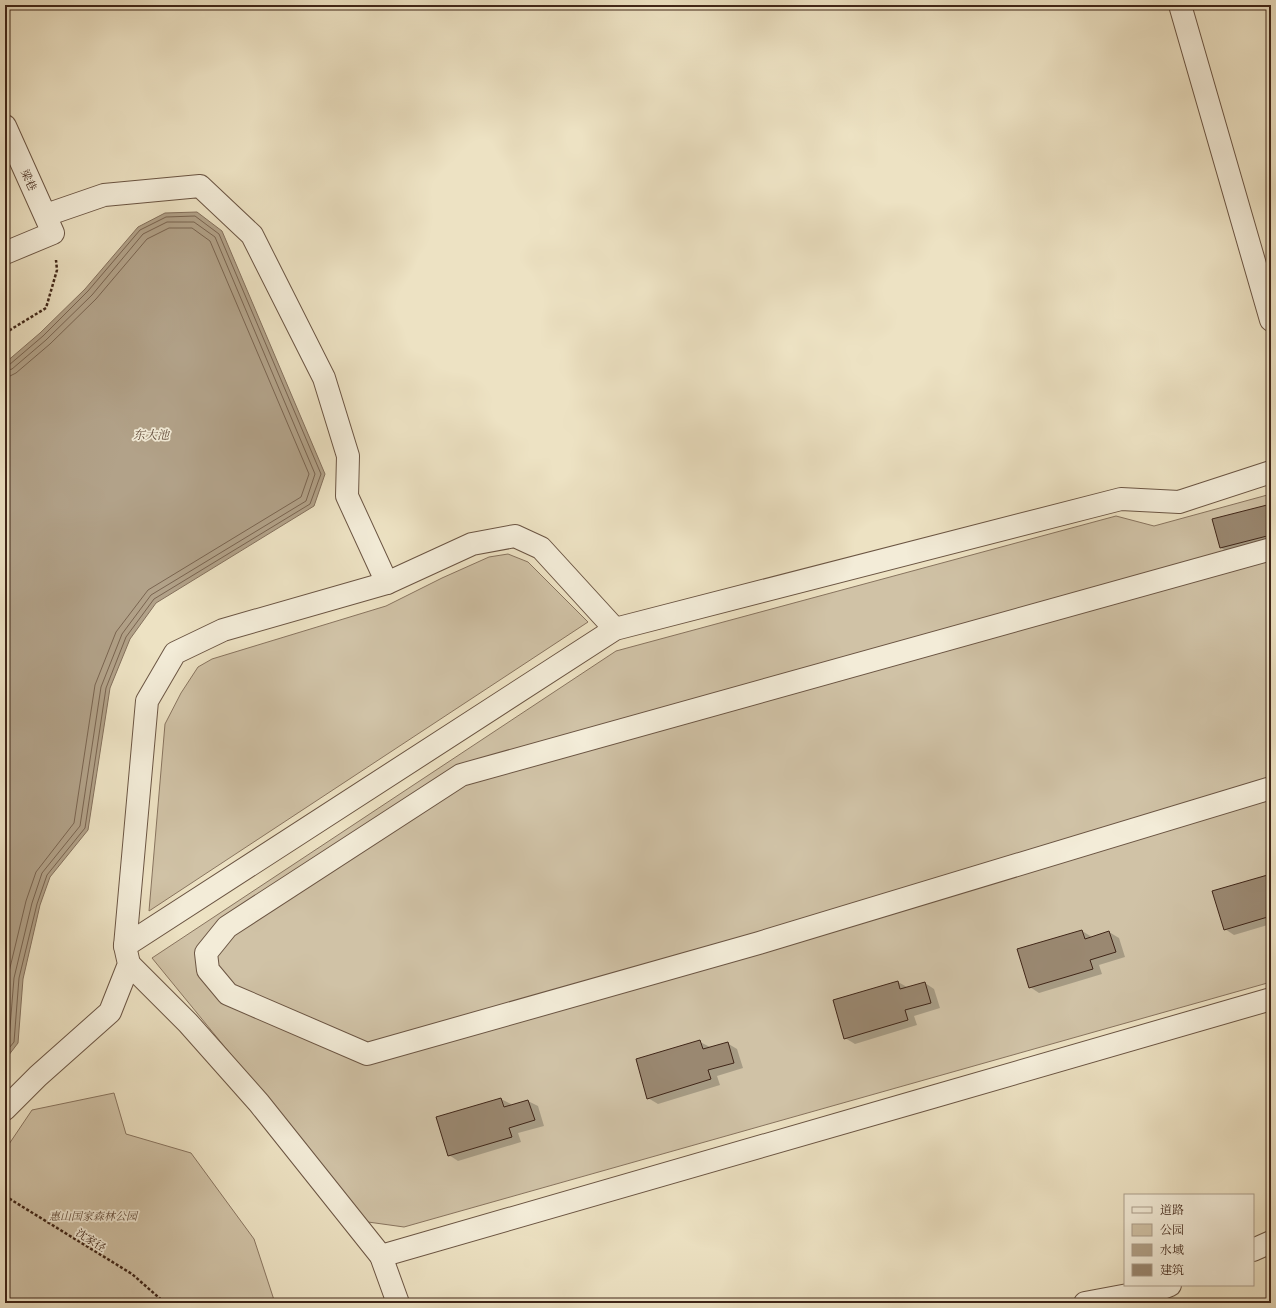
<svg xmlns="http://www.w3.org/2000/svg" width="1276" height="1308" viewBox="0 0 1276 1308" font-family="'IM FELL English','Noto Serif SC',serif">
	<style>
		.green { fill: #d0c2a6; stroke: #88745f }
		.water { fill: #b2a289; stroke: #84705c }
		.shadow { fill: #0003 }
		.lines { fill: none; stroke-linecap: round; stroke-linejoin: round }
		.shore { stroke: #796450; stroke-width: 1 }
		.building { fill: #9a8871; stroke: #402618 }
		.minor-casing { stroke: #6b5543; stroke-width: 24 }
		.path { stroke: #402618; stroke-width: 2.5; stroke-dasharray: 3 2; stroke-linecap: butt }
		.minor { stroke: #f3ecd8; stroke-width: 22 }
		.labels { text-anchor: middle; stroke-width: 3.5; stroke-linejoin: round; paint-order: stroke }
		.street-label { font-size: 11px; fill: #402618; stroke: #f3ecd8 }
		.park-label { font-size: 11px; font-style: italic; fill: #644d3c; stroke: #f3ecd8 }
		.water-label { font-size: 12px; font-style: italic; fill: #624b3a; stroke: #f3ecd8 }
	</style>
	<rect width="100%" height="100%" fill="#ede2c3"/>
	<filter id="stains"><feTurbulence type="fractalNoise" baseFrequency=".005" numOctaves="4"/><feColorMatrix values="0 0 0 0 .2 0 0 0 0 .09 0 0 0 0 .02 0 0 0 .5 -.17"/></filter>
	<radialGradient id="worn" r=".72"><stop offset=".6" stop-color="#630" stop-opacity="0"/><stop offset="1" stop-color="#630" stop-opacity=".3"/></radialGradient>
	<g class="green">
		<polygon points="1271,494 1271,982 404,1227 368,1222 152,958 616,651 1116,516 1154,526"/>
		<polygon points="508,554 528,562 588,622 149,911 165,724 181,693 198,667 212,659 386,606 442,578 489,557"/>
		<polygon points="114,1093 126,1134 191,1153 254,1239 275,1303 5,1303 5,1150 32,1110"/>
	</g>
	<polygon class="water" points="197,212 222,231 325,474 314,506 156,603 130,639 110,688 88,830 50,877 40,905 23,979 18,1043 5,1060 5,363 40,333 85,289 138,227 165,213"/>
	<g class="shadow">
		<polygon points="1271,505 1271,543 1231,553 1221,548"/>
		<polygon points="5,837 9,842 10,848 5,859"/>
		<polygon points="1271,875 1271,924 1234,935 1225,929"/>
		<polygon points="1082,931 1092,937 1109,932 1119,938 1125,957 1099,965 1102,974 1039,993 1030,987"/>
		<polygon points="898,982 907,987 925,983 934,989 940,1008 914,1016 917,1025 855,1044 845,1038"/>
		<polygon points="700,1042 710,1047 727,1043 737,1049 743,1068 717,1076 720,1085 658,1104 648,1098"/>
		<polygon points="501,1099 511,1104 511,1106 528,1101 538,1106 544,1126 518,1133 521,1142 458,1161 449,1155"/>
	</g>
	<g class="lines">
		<g class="shore">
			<polyline points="5,365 9,365 43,336 88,291 140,230 166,217 195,216 219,234 321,474 310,504 154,599 126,637 106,688 85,828 47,875 37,904 19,978 14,1042 5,1053"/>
			<polyline points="5,371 12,369 46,340 92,295 143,234 167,222 194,222 215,237 315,474 306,501 151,595 122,634 101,687 80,826 42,873 32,903 14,978 9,1040 5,1045"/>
			<polyline points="5,377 10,376 16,373 50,344 96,299 147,239 169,228 192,228 210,241 309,474 301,497 148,590 116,632 95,685 74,823 36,872 26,901 8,976 5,1012"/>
		</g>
	</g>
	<g class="building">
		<polygon points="1271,504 1271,535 1220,548 1212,519"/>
		<polygon points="1271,874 1271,916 1224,930 1212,891"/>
		<polygon points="1082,930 1085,939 1109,931 1116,952 1090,960 1093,969 1029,988 1017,949"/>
		<polygon points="898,981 900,989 925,982 931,1003 905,1010 908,1020 844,1039 833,1000"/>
		<polygon points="700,1040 703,1049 728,1042 734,1063 708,1070 711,1079 647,1099 636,1059"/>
		<polygon points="501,1098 504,1107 528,1100 535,1120 509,1128 512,1137 448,1156 436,1117"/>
	</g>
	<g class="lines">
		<defs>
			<g id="minor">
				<polyline points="1180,5 1271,320"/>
				<polyline points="5,126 53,233 5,253"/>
				<polyline points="46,215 104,195 200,186 252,235 324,378 348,456 347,496 387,583"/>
				<polyline points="1271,549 461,775 227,927 206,953 208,970 228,994 367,1054 759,943 1271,788"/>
				<polyline points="125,946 147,701 175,653 223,630 387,583 472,544 515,536 541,548 615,629"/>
				<polyline points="129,964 188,1023 259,1103 381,1256 398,1303"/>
				<polyline points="5,1109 38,1076 110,1012 129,964 125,946 615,629 1121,499 1179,502 1271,472"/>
				<polyline points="1253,1250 1271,1242"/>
				<path d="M381,1256C679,1172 974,1084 1271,999"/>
				<polyline points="1085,1303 1160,1289 1170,1285"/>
			</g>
		</defs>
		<use href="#minor" class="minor-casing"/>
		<g class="path">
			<polyline points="5,333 46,308 57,270 56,260"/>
			<polyline points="5,1196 132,1274 165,1303"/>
		</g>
		<use href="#minor" class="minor"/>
	</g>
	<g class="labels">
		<g class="street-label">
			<text transform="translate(29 180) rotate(65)" y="4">梁巷</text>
			<text transform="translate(91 1240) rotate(32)" y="4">沈家径</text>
		</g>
		<g class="park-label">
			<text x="93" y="1220">惠山国家森林公园</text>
		</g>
		<g class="water-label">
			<text x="151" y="439">东大池</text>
		</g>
	</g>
	<rect width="1276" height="1308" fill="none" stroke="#ede2c3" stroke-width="20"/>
	<rect x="6" y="6" width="1264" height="1296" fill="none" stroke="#402618" stroke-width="2"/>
	<rect x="10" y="10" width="1256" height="1288" fill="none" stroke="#402618"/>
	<rect x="1124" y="1194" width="130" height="92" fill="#f3ecd8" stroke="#ab9d8b"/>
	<rect x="1132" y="1207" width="20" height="6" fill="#f3ecd8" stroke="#ab9d8b"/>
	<text x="1160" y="1214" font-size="12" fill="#402618">道路</text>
	<rect x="1132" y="1224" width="20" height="12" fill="#d0c2a6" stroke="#ab9d8b"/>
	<text x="1160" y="1234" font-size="12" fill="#402618">公园</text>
	<rect x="1132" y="1244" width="20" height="12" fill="#b2a289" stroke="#ab9d8b"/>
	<text x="1160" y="1254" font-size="12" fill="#402618">水域</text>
	<rect x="1132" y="1264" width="20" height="12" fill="#9a8871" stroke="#ab9d8b"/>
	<text x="1160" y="1274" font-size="12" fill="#402618">建筑</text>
	<rect width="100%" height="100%" filter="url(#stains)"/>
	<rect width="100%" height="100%" fill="url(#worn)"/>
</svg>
